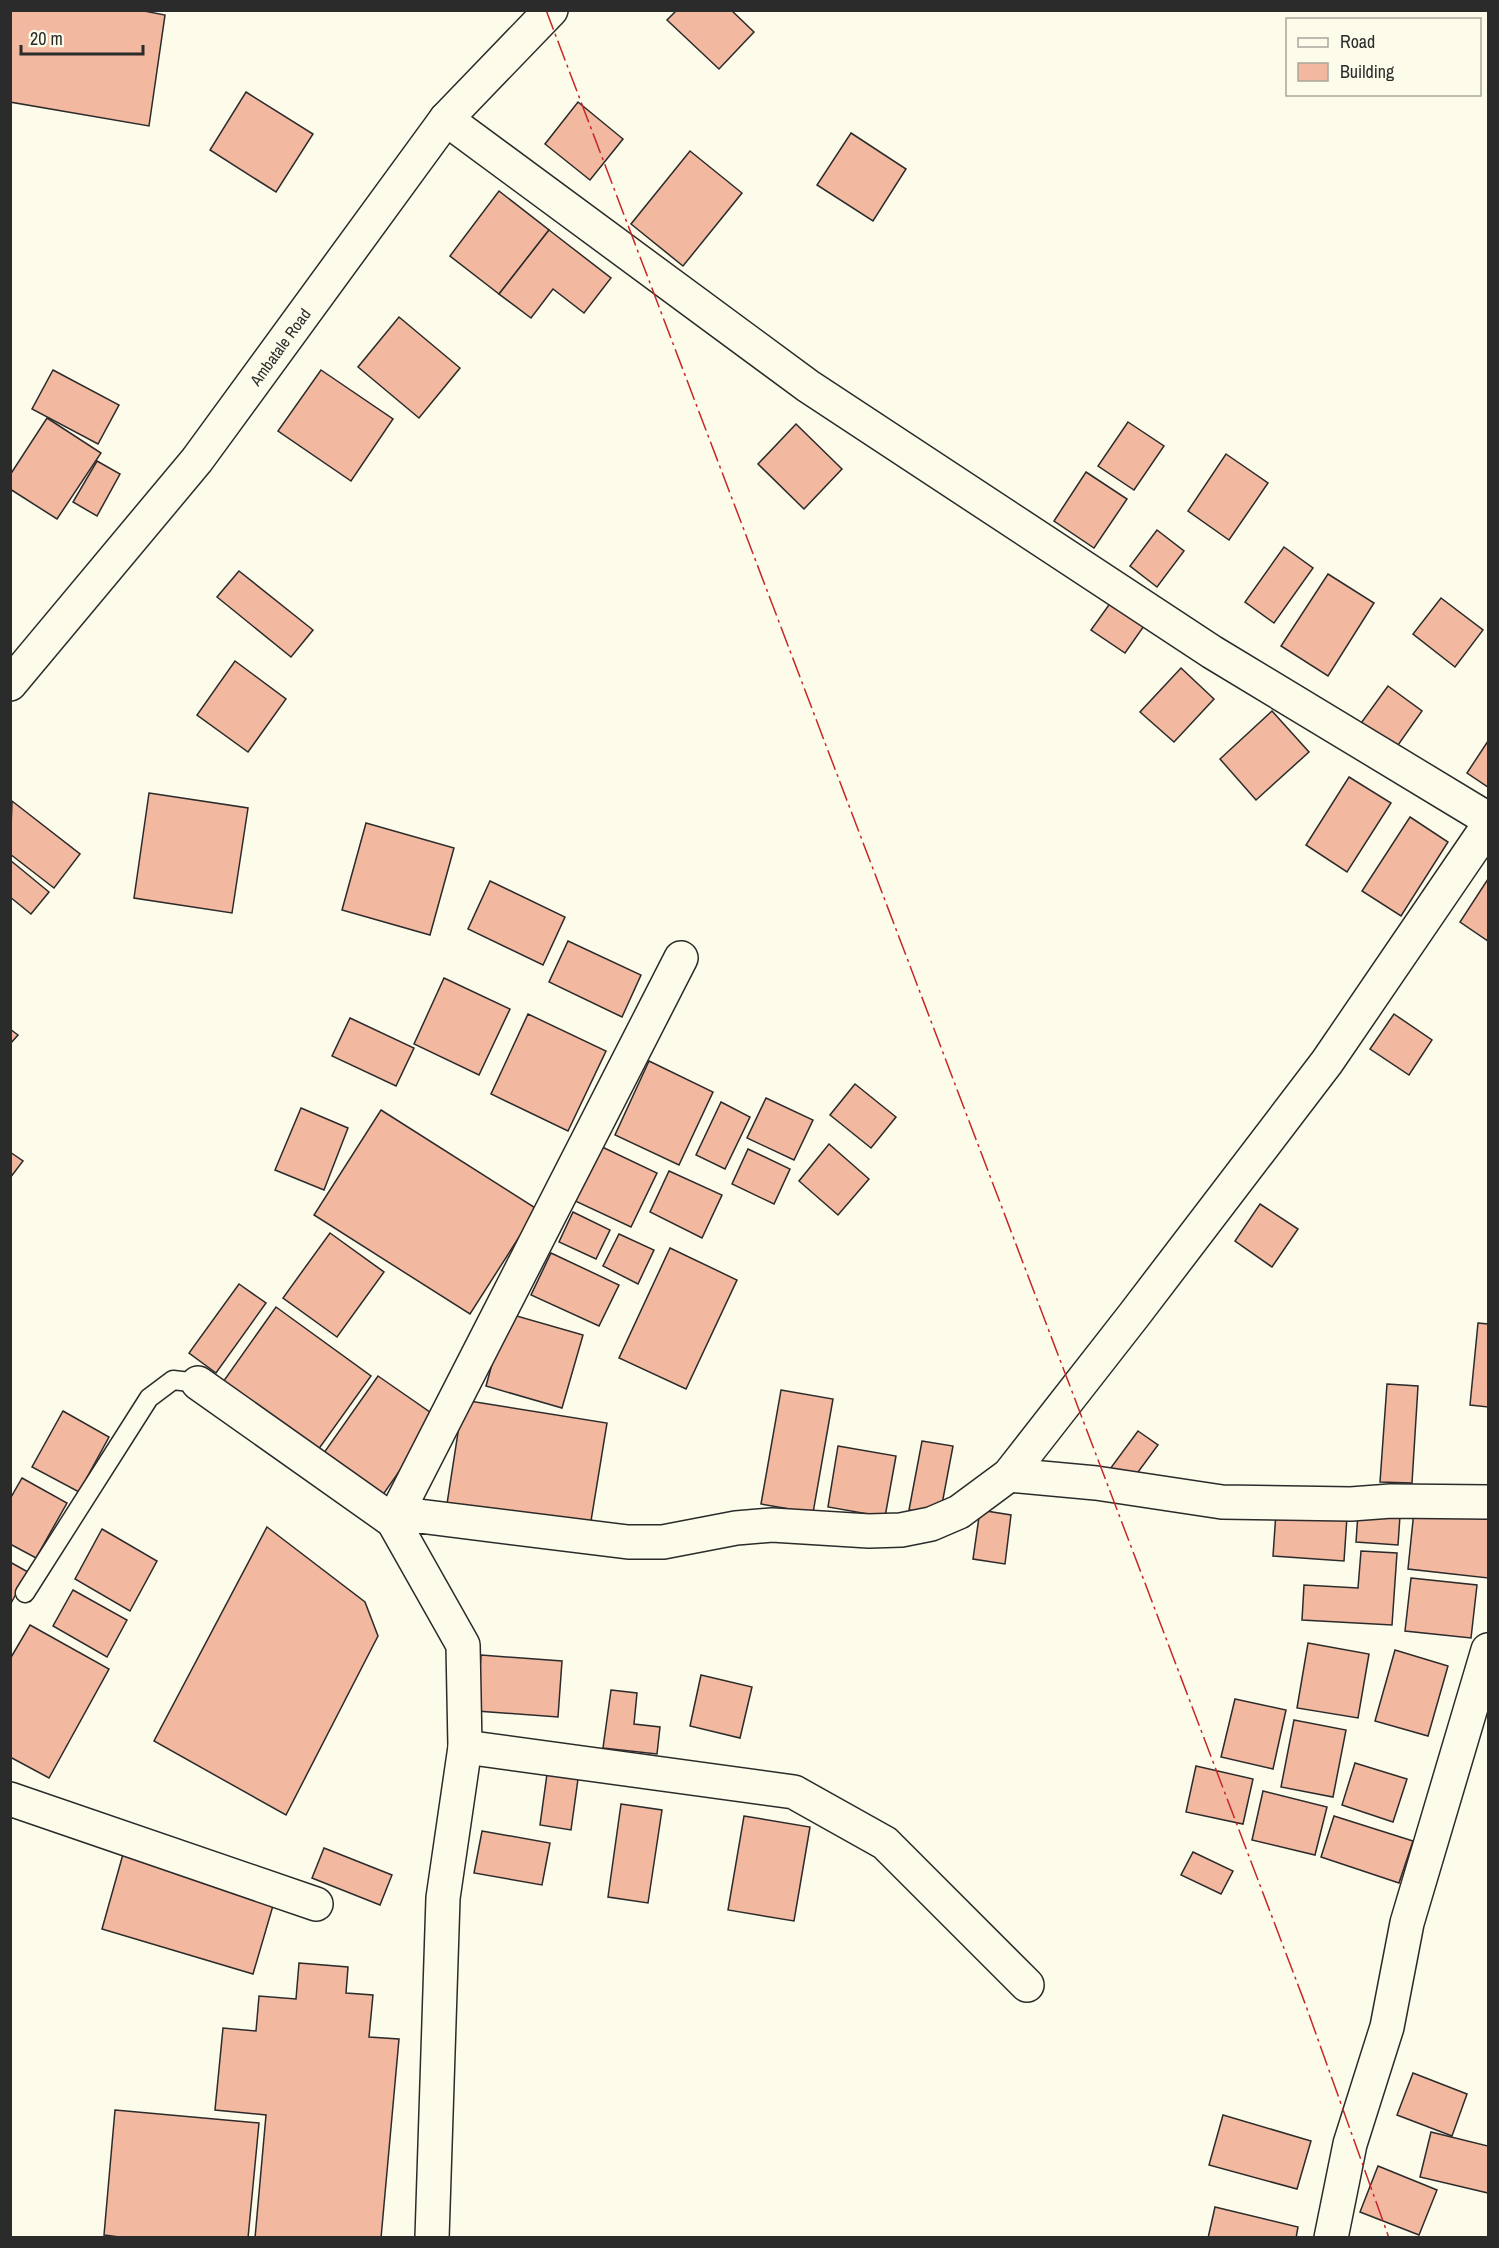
<svg xmlns="http://www.w3.org/2000/svg" width="1499" height="2248" viewBox="0 0 1499 2248" font-family="'Archivo Narrow',sans-serif">
	<style>
		.building { fill: #f2b8a0; stroke: #2b2b2b; stroke-width: 1.5 }
		.lines { fill: none; stroke-linecap: round; stroke-linejoin: round }
		.service-casing { stroke: #2b2b2b; stroke-width: 21 }
		.minor-casing { stroke: #2b2b2b; stroke-width: 36 }
		.primary-casing { stroke: #2b2b2b; stroke-width: 36 }
		.service { stroke: #fdfbea; stroke-width: 18 }
		.minor { stroke: #fdfbea; stroke-width: 33 }
		.primary { stroke: #fdfbea; stroke-width: 33 }
		.power { stroke: #c62828; stroke-width: 1.5; stroke-dasharray: 21 4.5 3 4.5; stroke-linecap: butt }
		.labels { text-anchor: middle; stroke-width: 4.5; stroke-linejoin: round; paint-order: stroke }
		.street-label { font-size: 16px; fill: #2b2b2b; stroke: #fdfbea }
	</style>
	<rect width="100%" height="100%" fill="#fdfbea"/>
	<g class="building">
		<polygon points="10,10 139,10 165,15 149,126 10,102"/>
		<polygon points="677,10 731,10 754,32 719,69 667,20"/>
		<polygon points="246,92 313,134 276,192 210,150"/>
		<polygon points="578,102 623,139 590,180 545,144"/>
		<polygon points="851,133 906,169 873,221 817,185"/>
		<polygon points="690,151 742,193 683,266 631,224"/>
		<polygon points="499,191 549,230 499,294 450,256"/>
		<polygon points="549,230 611,278 584,313 553,289 531,318 499,294"/>
		<polygon points="399,317 460,368 419,418 358,367"/>
		<polygon points="53,370 119,405 98,444 32,409"/>
		<polygon points="321,370 393,419 351,481 278,431"/>
		<polygon points="47,418 101,453 57,519 10,489 10,475"/>
		<polygon points="1128,422 1164,446 1134,490 1098,466"/>
		<polygon points="796,424 842,469 804,509 758,464"/>
		<polygon points="1226,454 1268,483 1229,540 1188,511"/>
		<polygon points="97,461 120,474 97,516 73,502"/>
		<polygon points="1086,472 1127,499 1094,548 1054,521"/>
		<polygon points="1157,530 1184,551 1157,587 1130,566"/>
		<polygon points="1284,547 1313,568 1274,623 1245,602"/>
		<polygon points="239,571 313,630 291,657 217,597"/>
		<polygon points="1328,574 1374,603 1328,676 1281,646"/>
		<polygon points="1441,598 1483,630 1455,667 1413,634"/>
		<polygon points="1111,602 1144,626 1125,653 1091,630"/>
		<polygon points="235,661 286,699 248,752 197,715"/>
		<polygon points="1181,668 1214,699 1174,742 1140,712"/>
		<polygon points="1388,686 1422,711 1391,755 1356,730"/>
		<polygon points="1272,711 1309,752 1256,800 1220,759"/>
		<polygon points="1488,741 1488,787 1467,773"/>
		<polygon points="1349,777 1391,803 1347,872 1306,845"/>
		<polygon points="149,793 248,808 232,913 134,898"/>
		<polygon points="12,801 80,854 54,888 10,854"/>
		<polygon points="1410,817 1448,842 1401,916 1362,891"/>
		<polygon points="366,823 454,848 430,935 342,910"/>
		<polygon points="10,860 49,892 31,914 10,897"/>
		<polygon points="1488,879 1488,941 1460,922"/>
		<polygon points="490,881 565,917 543,965 468,929"/>
		<polygon points="568,941 641,975 622,1017 549,982"/>
		<polygon points="444,978 510,1009 479,1075 414,1044"/>
		<polygon points="528,1014 606,1051 568,1131 491,1094"/>
		<polygon points="1394,1014 1432,1040 1409,1075 1370,1049"/>
		<polygon points="350,1018 414,1048 396,1086 332,1056"/>
		<polygon points="10,1029 18,1035 10,1044"/>
		<polygon points="649,1061 713,1092 679,1165 615,1135"/>
		<polygon points="855,1084 896,1117 871,1148 830,1115"/>
		<polygon points="766,1098 813,1120 794,1160 747,1138"/>
		<polygon points="721,1102 750,1117 725,1169 696,1155"/>
		<polygon points="301,1108 348,1128 324,1190 275,1170"/>
		<polygon points="381,1110 537,1209 470,1314 314,1215"/>
		<polygon points="829,1144 869,1179 838,1215 799,1181"/>
		<polygon points="598,1145 657,1173 631,1227 573,1200"/>
		<polygon points="748,1149 790,1169 774,1204 732,1184"/>
		<polygon points="10,1152 23,1161 10,1178"/>
		<polygon points="669,1171 722,1195 702,1238 650,1212"/>
		<polygon points="1260,1204 1298,1229 1272,1267 1235,1241"/>
		<polygon points="573,1212 610,1230 596,1259 559,1242"/>
		<polygon points="330,1233 384,1272 337,1337 283,1298"/>
		<polygon points="619,1234 654,1250 638,1284 603,1266"/>
		<polygon points="670,1248 737,1280 686,1389 619,1358"/>
		<polygon points="551,1253 619,1285 599,1326 531,1295"/>
		<polygon points="239,1284 266,1303 216,1373 189,1353"/>
		<polygon points="276,1307 371,1376 318,1450 223,1382"/>
		<polygon points="506,1313 583,1335 562,1408 486,1386"/>
		<polygon points="1478,1323 1488,1324 1488,1407 1470,1405"/>
		<polygon points="378,1376 437,1417 380,1499 321,1457"/>
		<polygon points="1387,1384 1418,1386 1412,1483 1380,1482"/>
		<polygon points="781,1390 833,1399 813,1513 761,1504"/>
		<polygon points="463,1400 607,1423 590,1527 447,1504"/>
		<polygon points="63,1411 109,1437 79,1492 32,1467"/>
		<polygon points="1138,1431 1158,1445 1130,1483 1110,1469"/>
		<polygon points="922,1441 953,1446 940,1515 909,1510"/>
		<polygon points="838,1446 896,1456 885,1517 828,1507"/>
		<polygon points="22,1478 67,1503 36,1558 10,1544 10,1499"/>
		<polygon points="980,1510 1011,1515 1005,1564 973,1559"/>
		<polygon points="1414,1511 1488,1519 1488,1578 1408,1569"/>
		<polygon points="1276,1512 1347,1517 1344,1561 1273,1556"/>
		<polygon points="1358,1513 1400,1516 1398,1545 1356,1542"/>
		<polygon points="267,1527 365,1602 378,1636 286,1815 154,1741"/>
		<polygon points="102,1529 157,1561 130,1611 75,1579"/>
		<polygon points="1361,1551 1397,1553 1392,1625 1302,1620 1304,1585 1358,1588"/>
		<polygon points="10,1562 28,1572 10,1605"/>
		<polygon points="1411,1578 1477,1585 1471,1638 1405,1631"/>
		<polygon points="73,1590 127,1620 107,1657 53,1626"/>
		<polygon points="30,1625 109,1669 49,1778 10,1757 10,1659"/>
		<polygon points="1308,1643 1369,1654 1358,1718 1297,1708"/>
		<polygon points="1395,1650 1448,1666 1428,1736 1375,1721"/>
		<polygon points="481,1655 562,1661 558,1717 477,1711"/>
		<polygon points="701,1675 752,1687 740,1738 690,1726"/>
		<polygon points="611,1690 637,1693 634,1724 660,1727 657,1754 603,1748"/>
		<polygon points="1235,1699 1286,1710 1273,1769 1221,1757"/>
		<polygon points="1294,1720 1346,1730 1333,1797 1281,1787"/>
		<polygon points="1355,1763 1407,1779 1393,1822 1342,1805"/>
		<polygon points="1196,1766 1253,1779 1243,1824 1186,1812"/>
		<polygon points="547,1774 578,1779 571,1830 540,1825"/>
		<polygon points="1263,1791 1327,1807 1315,1855 1252,1840"/>
		<polygon points="621,1804 662,1810 648,1903 608,1897"/>
		<polygon points="744,1816 810,1827 794,1921 728,1910"/>
		<polygon points="1334,1816 1413,1841 1399,1883 1321,1857"/>
		<polygon points="482,1831 550,1843 542,1885 474,1873"/>
		<polygon points="125,1847 277,1892 253,1974 102,1929"/>
		<polygon points="324,1848 392,1875 380,1905 312,1878"/>
		<polygon points="1193,1852 1233,1871 1221,1894 1181,1875"/>
		<polygon points="299,1963 348,1967 346,1993 373,1995 369,2037 399,2039 381,2238 255,2238 266,2115 215,2110 223,2028 256,2031 259,1996 296,1999"/>
		<polygon points="1413,2073 1467,2094 1452,2136 1397,2115"/>
		<polygon points="115,2110 259,2123 248,2238 127,2238 104,2235"/>
		<polygon points="1223,2115 1311,2141 1297,2189 1209,2165"/>
		<polygon points="1431,2132 1488,2146 1488,2193 1420,2177"/>
		<polygon points="1378,2166 1437,2190 1419,2235 1360,2212"/>
		<polygon points="1215,2207 1298,2227 1296,2238 1208,2238"/>
	</g>
	<g class="lines">
		<defs>
			<polyline id="service" points="25,1593 149,1398 173,1380 198,1383"/>
			<g id="minor">
				<polyline points="446,119 808,386 1212,652 1488,819"/>
				<polyline points="198,1383 393,1521 463,1645 465,1747 443,1898 432,2238"/>
				<polyline points="1009,1475 1096,1483 1222,1502 1351,1504 1391,1501 1488,1502"/>
				<polyline points="393,1521 419,1516 628,1542 663,1542 736,1528 772,1525 869,1531 901,1530 931,1524 959,1512 1009,1475 1134,1315 1327,1062 1488,826"/>
				<polyline points="393,1521 681,958"/>
				<polyline points="465,1747 794,1792 885,1843 1027,1985"/>
				<polyline points="10,1799 316,1904"/>
				<polyline points="1331,2238 1350,2144 1387,2027 1407,1923 1488,1650"/>
			</g>
			<polyline id="primary" points="10,684 197,460 446,119 551,10"/>
		</defs>
		<use href="#service" class="service-casing"/>
		<use href="#minor" class="minor-casing"/>
		<use href="#primary" class="primary-casing"/>
		<use href="#service" class="service"/>
		<use href="#minor" class="minor"/>
		<use href="#primary" class="primary"/>
		<polyline class="power" points="546,10 1306,2006 1389,2238"/>
	</g>
	<g class="labels">
		<g class="street-label">
			<text transform="translate(280 347) rotate(-54)" y="6">Ambatale Road</text>
		</g>
	</g>
	<rect width="1499" height="2248" fill="none" stroke="#2b2b2b" stroke-width="24"/>
	<rect x="1286" y="18" width="195" height="78" fill="#fdfbea" stroke="#a9a89e" stroke-width="1.5"/>
	<rect x="1298" y="38" width="30" height="9" fill="#fdfbea" stroke="#a9a89e" stroke-width="1.5"/>
	<text x="1340" y="48" font-size="18" fill="#2b2b2b">Road</text>
	<rect x="1298" y="63" width="30" height="18" fill="#f2b8a0" stroke="#a9a89e" stroke-width="1.5"/>
	<text x="1340" y="78" font-size="18" fill="#2b2b2b">Building</text>
	<path d="M21 45v9h122v-9" fill="none" stroke="#2b2b2b" stroke-width="3"/>
	<text x="30" y="45" font-size="18" fill="#2b2b2b" stroke="#fdfbea" stroke-width="4.5" paint-order="stroke">20 m</text>
</svg>
